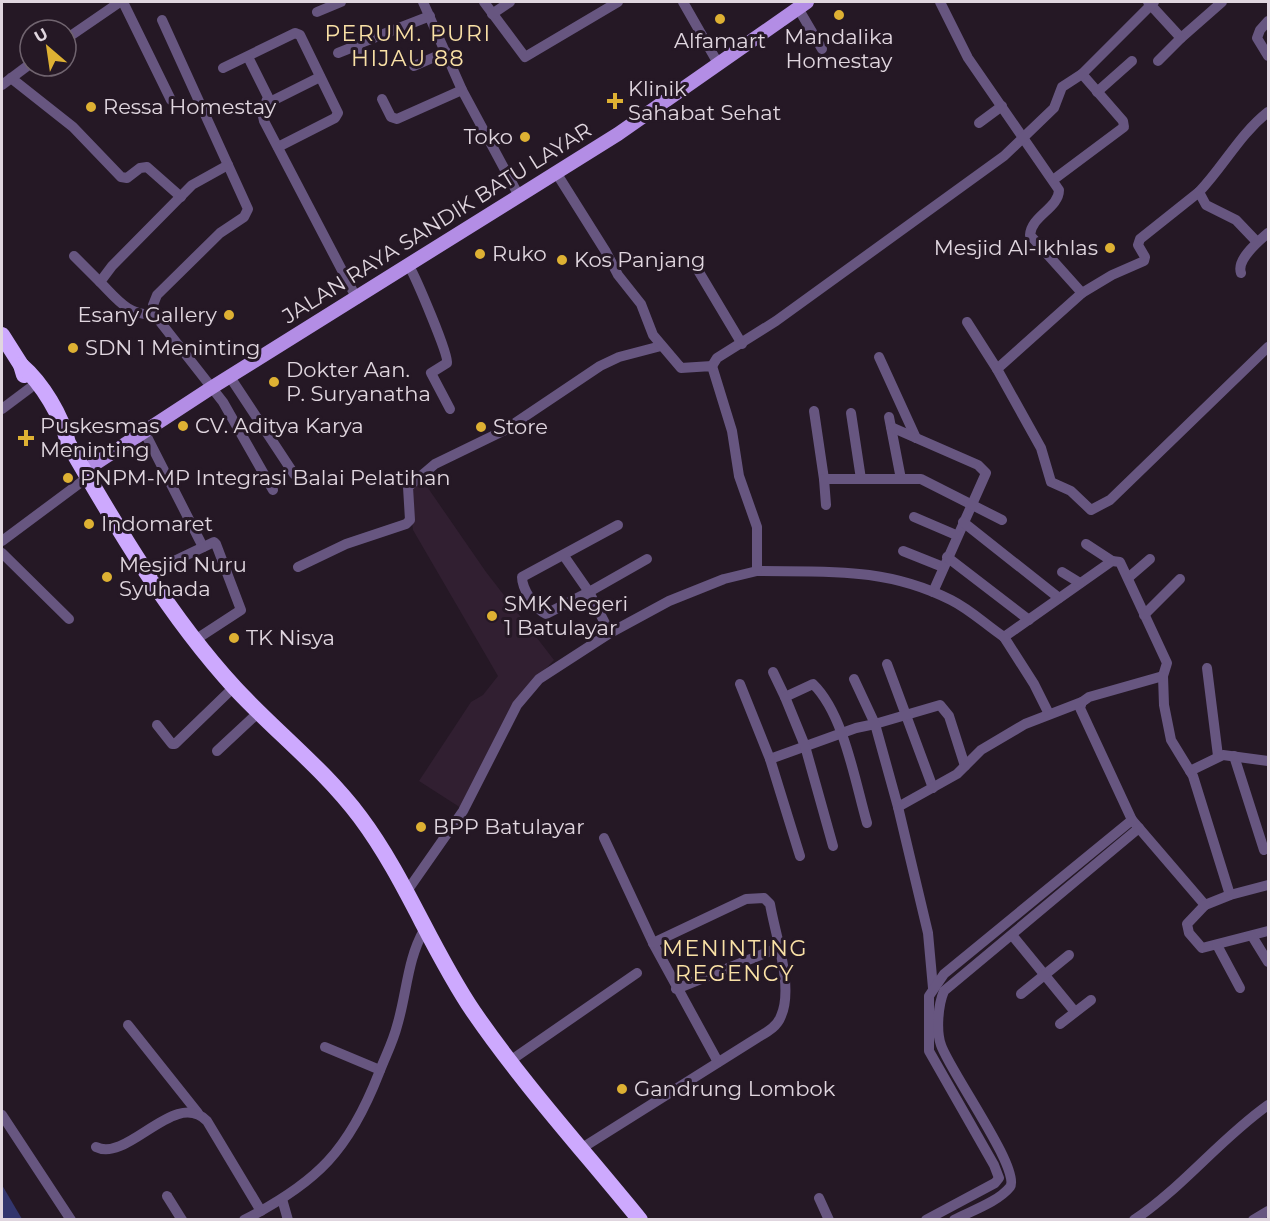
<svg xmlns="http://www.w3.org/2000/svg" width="1270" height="1221" viewBox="0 0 1270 1221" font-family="Montserrat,sans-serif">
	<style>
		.built { fill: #311f31 }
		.water { fill: #33366d }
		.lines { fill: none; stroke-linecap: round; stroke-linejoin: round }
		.minor { stroke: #675680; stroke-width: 10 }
		.major { stroke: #b38de5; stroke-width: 14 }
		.highway { stroke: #cda9fe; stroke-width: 16 }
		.poi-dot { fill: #deb133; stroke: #251825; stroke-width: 2 }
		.labels { text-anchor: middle; stroke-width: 6; stroke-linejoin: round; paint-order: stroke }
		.poi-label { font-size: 21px; fill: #e0d6df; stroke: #251825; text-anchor: start }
		.street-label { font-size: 21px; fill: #e0d6df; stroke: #251825 }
		.neighbourhood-label { font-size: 22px; letter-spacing: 1.5px; fill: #fae1a6; stroke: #251825 }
	</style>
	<rect width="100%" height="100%" fill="#251825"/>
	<polygon class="built" points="419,475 486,572 554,660 519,697 461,808 419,781 471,702 483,695 498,676 413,530 407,486"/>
	<polygon class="water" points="2,1185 22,1219 2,1219"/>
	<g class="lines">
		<g class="minor">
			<polyline points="123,2 171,100"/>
			<polyline points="423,2 462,90 519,196"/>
			<polyline points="484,2 525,57 618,2"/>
			<polyline points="683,2 719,65"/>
			<path d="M940,2L968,58L1059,190C1059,208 1031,216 1030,235L1082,293"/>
			<polyline points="1148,2 1181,38 1222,2"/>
			<polyline points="798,8 822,49"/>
			<polyline points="317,12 341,2"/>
			<polyline points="492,14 510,2"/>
			<polyline points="162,20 248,209 244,217 220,233 157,295 153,305 154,314 223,402 273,490"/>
			<polyline points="1268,21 1260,30 1257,38 1268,56"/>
			<polyline points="66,39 120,2"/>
			<polyline points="338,53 358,45"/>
			<polyline points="359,55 358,45 363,42 430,16"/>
			<polyline points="248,57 268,97 262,112 264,121 357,299"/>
			<polyline points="1158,61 1181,38"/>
			<polyline points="414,66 446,52"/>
			<polyline points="223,68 295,33 300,35 338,113 335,118 278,147"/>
			<polyline points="11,78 73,127 121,177 127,178 140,168 147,167 181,197"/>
			<polyline points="2,85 30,64"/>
			<polyline points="1097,92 1132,61"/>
			<polyline points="382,99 391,117 397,119 462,90"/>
			<polyline points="266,104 320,77"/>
			<polyline points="979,123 1002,106"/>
			<polyline points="1053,180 1124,127 1123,121 1082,74"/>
			<path d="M1199,192C1224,166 1239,135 1268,112"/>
			<polyline points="1257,242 1236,220 1206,205 1199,192 1140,239 1138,245 1145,257 1144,261 1112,275 1082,293 997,369 1041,448 1051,482 1071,491 1091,510 1110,500 1268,347"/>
			<polyline points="74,256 100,282"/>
			<path d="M409,266C416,278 449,355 447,363L431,373L450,409"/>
			<polyline points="699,272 742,344"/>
			<path d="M1241,273C1236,259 1259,241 1268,233"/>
			<path d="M154,314C129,317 116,298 100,282L112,266L192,185L228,165"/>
			<polyline points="967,322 997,369"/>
			<polyline points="879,357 916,438"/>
			<polyline points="712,366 717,358 776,321 1004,156 1054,108 1062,87 1082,74 1154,2"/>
			<polyline points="230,377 294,474"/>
			<polyline points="2,409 30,388"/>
			<polyline points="814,411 824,479"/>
			<polyline points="851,413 861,479"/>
			<polyline points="889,417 901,479"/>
			<polyline points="891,427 978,465 986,473 933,592"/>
			<polyline points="145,433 203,547"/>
			<polyline points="826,505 824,479 921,479 1002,520"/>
			<polyline points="914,517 956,535"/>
			<polyline points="963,522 1059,598"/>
			<polyline points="2,541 88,477"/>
			<polyline points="1086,544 1112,561"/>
			<polyline points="903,551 943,567"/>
			<polyline points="2,553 69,619"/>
			<polyline points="564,556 589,592 647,559"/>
			<polyline points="947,557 1029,620"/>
			<polyline points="298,567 346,544 406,524 410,520 408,487 435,464 503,431 600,366 619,357 661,346"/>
			<path d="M757,571C828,572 886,567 951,600C971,610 986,625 1004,637L1112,561L1120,562L1167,663L1163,676L1164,705L1171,740L1193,776L1230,895"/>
			<polyline points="1062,572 1080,583"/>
			<polyline points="149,573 214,542 216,544 241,610 195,640"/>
			<polyline points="1128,578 1150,559"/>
			<polyline points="1144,615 1180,579"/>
			<path d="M610,633L589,592L546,614C535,609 522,589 522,577L618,525"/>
			<polyline points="1004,637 1034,684 1049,714"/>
			<polyline points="887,664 933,788"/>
			<polyline points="1207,668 1218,756"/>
			<polyline points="773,672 785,697"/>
			<polyline points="1163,676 1089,697 1082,702 1080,708 1132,820 1205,905 1230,895 1268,885"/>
			<polyline points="854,679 875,724 940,705 949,716 965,766"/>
			<polyline points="740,684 770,759 856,728 875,724 898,807 928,933 933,988"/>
			<polyline points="157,725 172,744 175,744 234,687"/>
			<polyline points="217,751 259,712"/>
			<polyline points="1234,756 1264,850"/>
			<polyline points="770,759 800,856"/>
			<polyline points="1190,771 1223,755 1268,761"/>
			<polyline points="898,807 957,774 981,750 1025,724 1082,702"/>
			<polyline points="604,838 653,943 718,1062"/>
			<path d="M833,846L805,746L785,697L813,684C844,714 855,782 867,823"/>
			<polyline points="405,894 463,811 517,705 539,679 610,633 669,601 724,579 757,571 757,527 739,476 732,431 712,366 681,368 653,335 641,304 618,275 606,252 557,174"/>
			<polyline points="1205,905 1187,924 1189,933 1202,948 1268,931"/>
			<polyline points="1012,935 1075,1012"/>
			<polyline points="1252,936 1268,962"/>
			<polyline points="1217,945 1240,988"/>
			<polyline points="676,989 778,948"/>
			<polyline points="1021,994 1069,955"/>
			<polyline points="1060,1024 1091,1000"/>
			<polyline points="128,1025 198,1113"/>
			<polyline points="325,1047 380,1070"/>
			<polyline points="510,1061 637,973"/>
			<polyline points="2,1115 71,1220"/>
			<path d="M96,1147C128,1163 175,1088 207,1121L261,1211"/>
			<path d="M582,1148L757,1038C767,1032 777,1027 781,1016C794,987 775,934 770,904L764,898L746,899L653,943"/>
			<polyline points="167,1196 182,1220"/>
			<polyline points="819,1198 829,1220"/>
			<polyline points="282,1199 288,1220"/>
			<path d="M244,1220C318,1182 349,1150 379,1073C385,1057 393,1042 397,1026C407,993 407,960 424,930"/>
			<polyline points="926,1220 995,1183 999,1178 994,1165 929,1051 929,996 944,974 1132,820"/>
			<path d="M954,1220C971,1211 998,1202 1010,1187C1022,1171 949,1070 941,1045C936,1031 938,1005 944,991L1139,828"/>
			<path d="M1134,1220C1183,1187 1220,1139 1268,1105"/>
			<polyline points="1253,1220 1268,1211"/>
		</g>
		<polyline class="major" points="84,471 211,388 618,134 807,2"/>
		<g class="highway">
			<polyline points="2,335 21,365 24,375"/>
			<path d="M21,365C42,383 62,416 68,443C117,528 169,616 235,688C276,732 324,769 360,817C405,877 431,949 473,1011C523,1084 584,1151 640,1220"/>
		</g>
	</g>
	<g class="poi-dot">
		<circle cx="839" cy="15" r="6"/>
		<circle cx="720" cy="19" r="6"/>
		<path d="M612 92h6v6h6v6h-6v6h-6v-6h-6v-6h6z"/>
		<circle cx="91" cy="107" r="6"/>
		<circle cx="525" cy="137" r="6"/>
		<circle cx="1110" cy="248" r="6"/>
		<circle cx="480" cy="254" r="6"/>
		<circle cx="562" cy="260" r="6"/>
		<circle cx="229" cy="315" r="6"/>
		<circle cx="73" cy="348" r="6"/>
		<circle cx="274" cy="382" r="6"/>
		<circle cx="183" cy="426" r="6"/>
		<circle cx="481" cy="427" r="6"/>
		<path d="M23 429h6v6h6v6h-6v6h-6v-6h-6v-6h6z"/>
		<circle cx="68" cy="478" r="6"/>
		<circle cx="89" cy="524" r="6"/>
		<circle cx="107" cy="577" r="6"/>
		<circle cx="492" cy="616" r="6"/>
		<circle cx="234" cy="638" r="6"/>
		<circle cx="421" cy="827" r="6"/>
		<circle cx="622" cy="1089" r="6"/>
	</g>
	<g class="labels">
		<g class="poi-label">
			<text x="839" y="44" text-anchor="middle">Mandalika<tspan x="839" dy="24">Homestay</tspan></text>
			<text x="720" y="48" text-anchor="middle">Alfamart</text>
			<text x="628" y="96">Klinik<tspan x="628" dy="24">Sahabat Sehat</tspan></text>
			<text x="103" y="114">Ressa Homestay</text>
			<text x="513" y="144" text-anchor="end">Toko</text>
			<text x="1098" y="255" text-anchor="end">Mesjid Al-Ikhlas</text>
			<text x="492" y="261">Ruko</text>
			<text x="574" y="267">Kos Panjang</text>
			<text x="217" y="322" text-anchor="end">Esany Gallery</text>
			<text x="85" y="355">SDN 1 Meninting</text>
			<text x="286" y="377">Dokter Aan.<tspan x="286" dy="24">P. Suryanatha</tspan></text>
			<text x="40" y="433">Puskesmas<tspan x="40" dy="24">Meninting</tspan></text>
			<text x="195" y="433">CV. Aditya Karya</text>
			<text x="493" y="434">Store</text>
			<text x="80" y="485">PNPM-MP Integrasi Balai Pelatihan</text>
			<text x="101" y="531">Indomaret</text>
			<text x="119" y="572">Mesjid Nuru<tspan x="119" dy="24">Syuhada</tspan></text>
			<text x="504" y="611">SMK Negeri<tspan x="504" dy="24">1 Batulayar</tspan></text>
			<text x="246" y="645">TK Nisya</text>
			<text x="433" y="834">BPP Batulayar</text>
			<text x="634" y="1096">Gandrung Lombok</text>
		</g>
		<g class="street-label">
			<text transform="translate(437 223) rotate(-32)" y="7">JALAN RAYA SANDIK BATU LAYAR</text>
		</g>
		<g class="neighbourhood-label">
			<text x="408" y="41">PERUM. PURI<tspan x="408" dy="25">HIJAU 88</tspan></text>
			<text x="735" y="956">MENINTING<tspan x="735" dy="25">REGENCY</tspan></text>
		</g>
	</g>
	<rect width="1270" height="1221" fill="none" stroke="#e0d6df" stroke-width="6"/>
	<g transform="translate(48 48) rotate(331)"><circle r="28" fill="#251825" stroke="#70646f" stroke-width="1.5"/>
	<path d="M0-4.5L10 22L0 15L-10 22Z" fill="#deb133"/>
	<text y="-9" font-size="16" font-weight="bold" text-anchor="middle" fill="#e0d6df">U</text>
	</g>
</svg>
